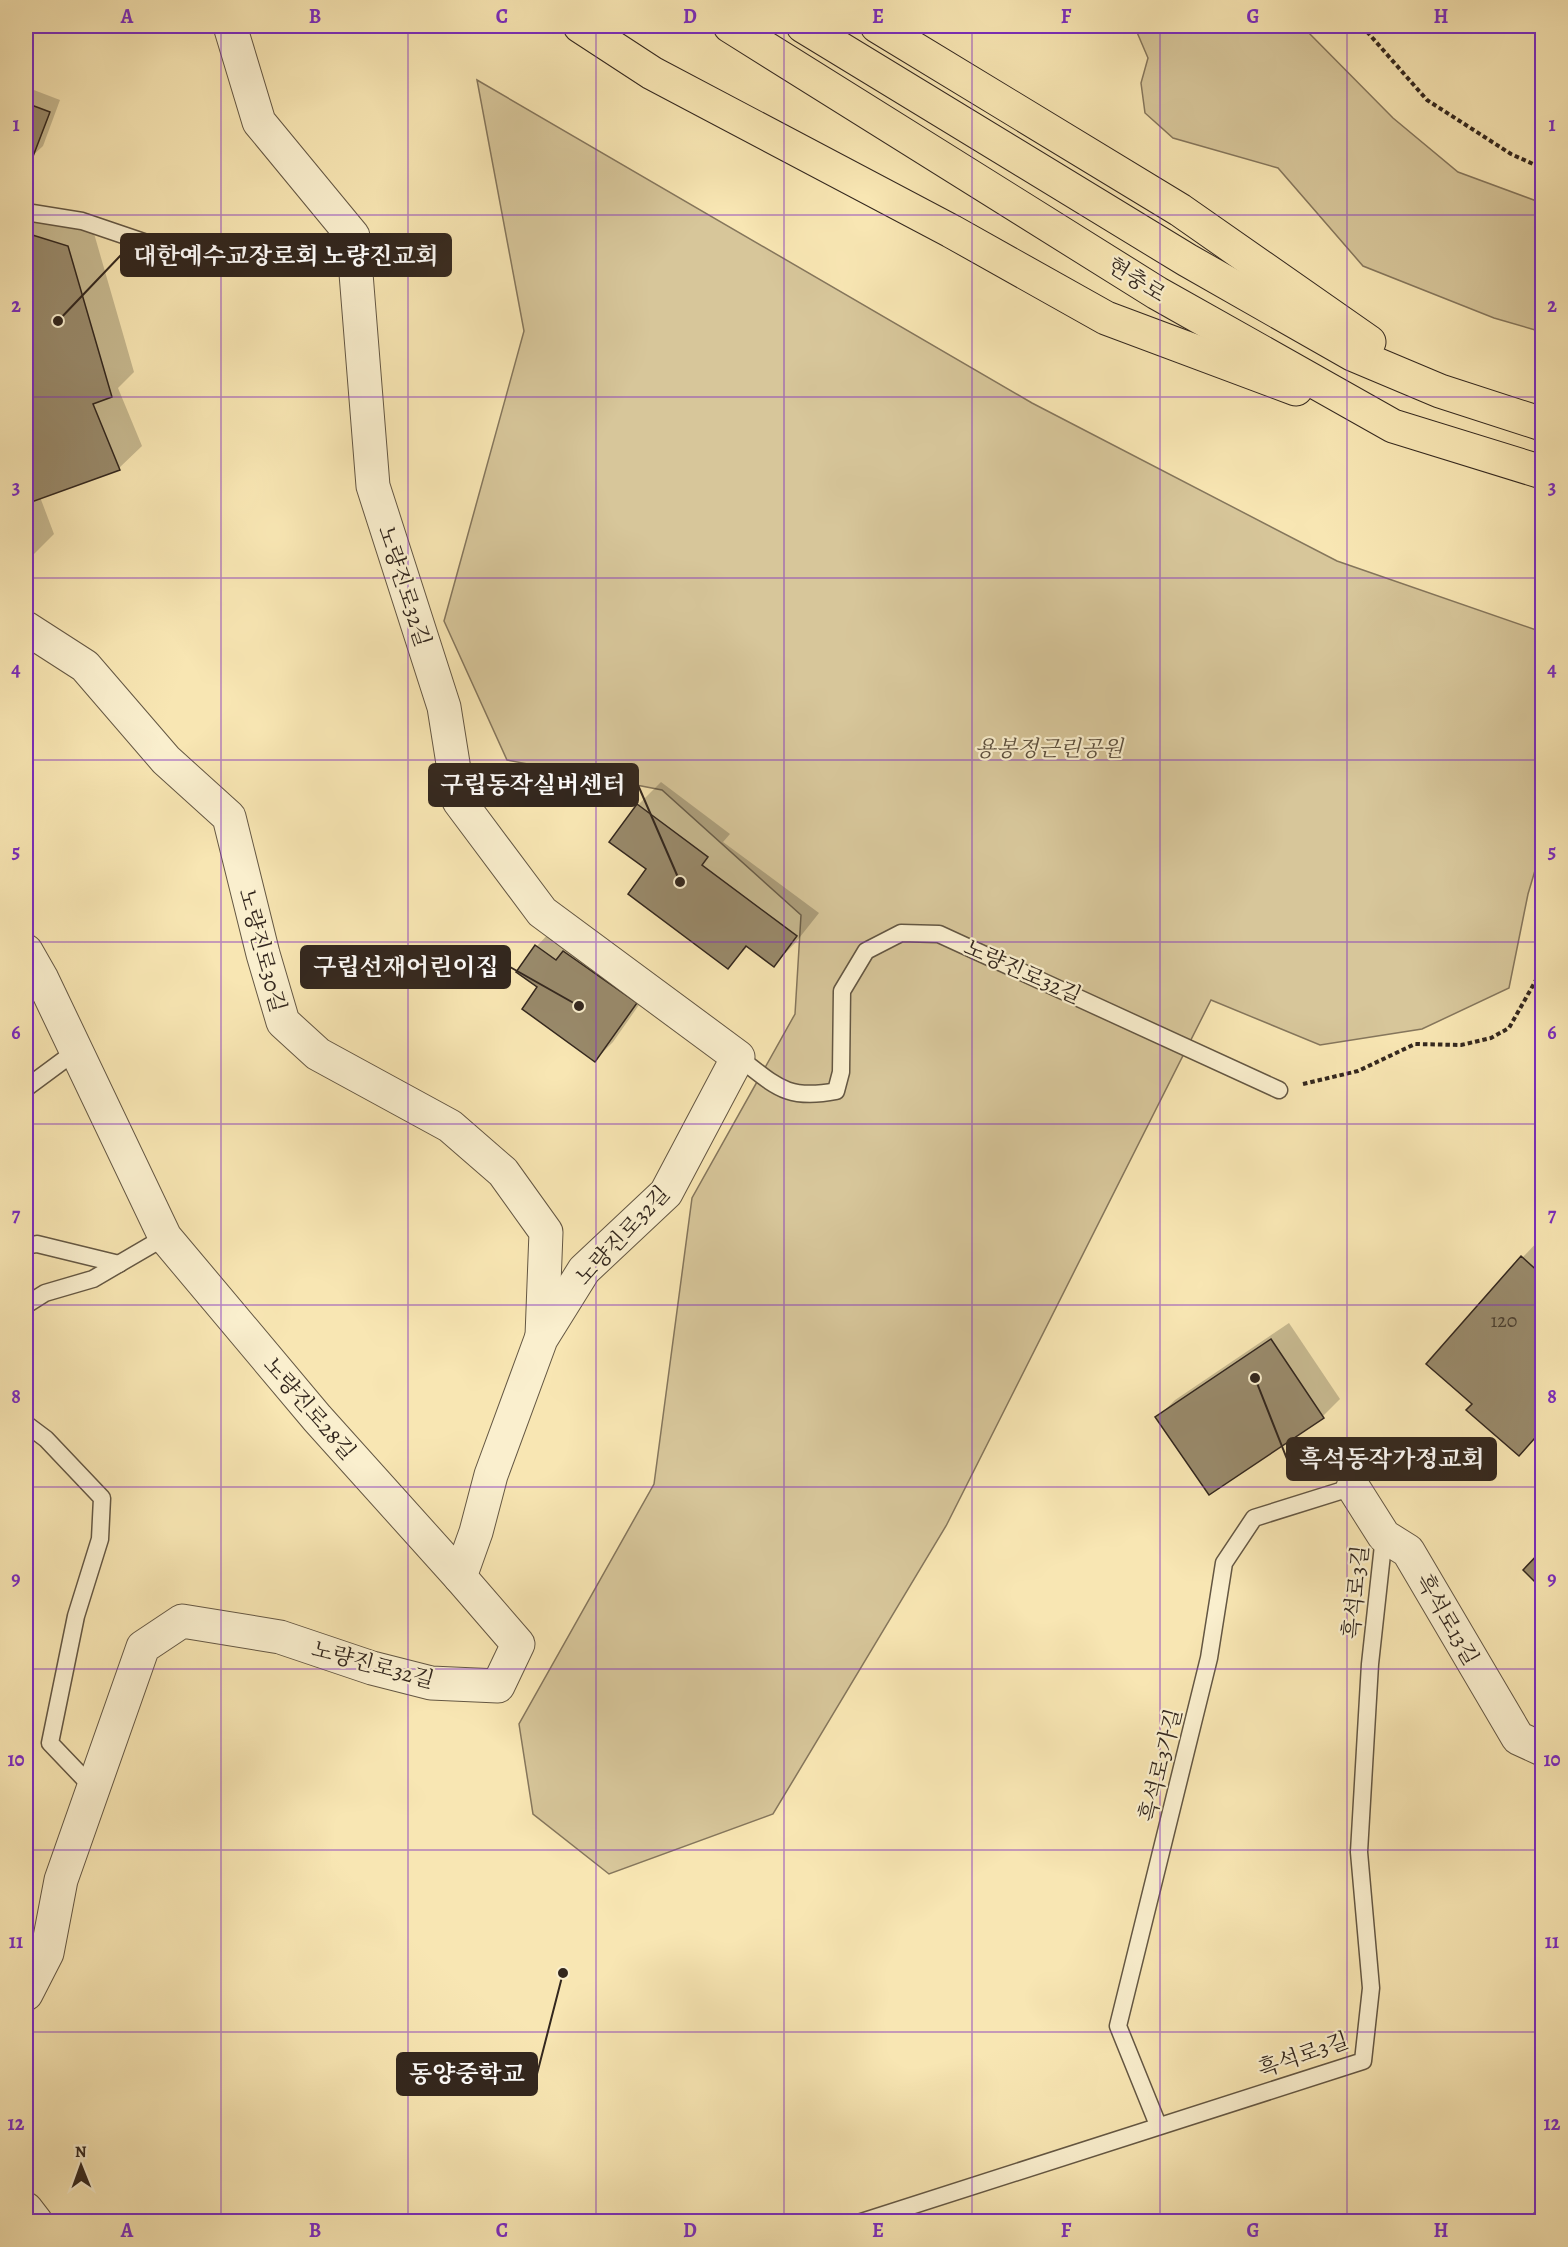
<svg xmlns="http://www.w3.org/2000/svg" width="1568" height="2247" viewBox="0 0 1568 2247" font-family="Alegreya,'Noto Serif KR',serif">
	<style>
		.green { fill: #d7c69a; stroke: #85765c; stroke-width: 1.5 }
		.shadow { fill: #0003 }
		.building { fill: #998a6b; stroke: #33271e; stroke-width: 1.5 }
		.lines { fill: none; stroke-linecap: round; stroke-linejoin: round }
		.service-casing { stroke: #645743; stroke-width: 19 }
		.minor-casing { stroke: #645743; stroke-width: 35 }
		.primary-casing { stroke: #33271e; stroke-width: 35 }
		.path { stroke: #33271e; stroke-width: 4; stroke-dasharray: 4.5 3; stroke-linecap: butt }
		.service { stroke: #faefce; stroke-width: 16 }
		.minor { stroke: #faefce; stroke-width: 33 }
		.primary { stroke: #f8e6b3; stroke-width: 33 }
		.grid { fill: none; stroke: #7b2cbf; stroke-width: 1.5; stroke-opacity: 0.55 }
		.labels { text-anchor: middle; stroke-width: 4.5; stroke-linejoin: round; paint-order: stroke }
		.number-label { font-size: 20px; fill: #4c4031 }
		.street-label { font-size: 22px; fill: #33271e; stroke: #faefce }
		.park-label { font-size: 22px; font-style: italic; fill: #5c4f3d; stroke: #faefce }
		.leader { fill: none; stroke: #33271e; stroke-width: 2 }
		.callout-dot { fill: #33271e; stroke: #faefce; stroke-width: 2 }
		.callout { fill: #33271e; stroke: #33271e; stroke-width: 2 }
		.callout-label { font-size: 24px; text-anchor: middle; font-weight: bold; fill: #fff }
		.neatline { fill: none; stroke: #7b2cbf; stroke-width: 2 }
		.grid-label { font-size: 20px; text-anchor: middle; font-weight: bold; fill: #7b2cbf }
	</style>
	<rect width="100%" height="100%" fill="#f8e6b3"/>
	<filter id="stains"><feTurbulence type="fractalNoise" baseFrequency=".00333" numOctaves="4"/><feColorMatrix values="0 0 0 0 .2 0 0 0 0 .09 0 0 0 0 .02 0 0 0 .5 -.17"/></filter>
	<radialGradient id="worn" r=".72"><stop offset=".6" stop-color="#630" stop-opacity="0"/><stop offset="1" stop-color="#630" stop-opacity=".3"/></radialGradient>
	<g class="green">
		<polygon points="1129,26 1302,26 1393,118 1458,172 1542,203 1542,332 1494,318 1363,266 1278,168 1173,138 1145,113 1141,83 1148,58 1136,30"/>
		<polygon points="477,80 1032,403 1337,561 1542,632 1542,847 1528,894 1509,988 1422,1029 1320,1045 1211,1000 946,1526 773,1814 609,1874 533,1814 519,1724 654,1484 692,1198 795,1014 801,915 662,790 507,760 444,621 524,331"/>
	</g>
	<g class="shadow">
		<polygon points="26,87 60,100 43,146 31,157 26,155"/>
		<polygon points="26,203 91,223 134,372 118,388 142,446 119,468 40,497 54,534 31,557 26,559"/>
		<polygon points="661,782 730,834 723,842 819,913 796,942 774,965 748,946 728,967 648,869 638,805"/>
		<polygon points="554,928 653,985 613,1042 595,1060 539,986 518,971 537,946"/>
		<polygon points="1542,1237 1542,1431 1519,1454 1474,1404 1523,1257"/>
		<polygon points="1289,1323 1340,1399 1323,1416 1209,1493 1157,1418 1175,1400"/>
	</g>
	<g class="building">
		<polygon points="26,103 50,112 32,159 26,157"/>
		<polygon points="26,233 68,246 112,397 93,404 120,470 26,504"/>
		<polygon points="26,541 32,558 26,560"/>
		<polygon points="637,804 708,857 702,865 797,936 774,967 746,946 728,969 628,894 646,869 609,842"/>
		<polygon points="535,945 556,960 563,951 637,1003 595,1062 522,1009 537,987 516,972"/>
		<polygon points="1521,1256 1542,1275 1542,1366 1535,1373 1542,1380 1542,1430 1519,1456 1466,1410 1472,1404 1426,1364"/>
		<polygon points="1271,1339 1324,1418 1209,1495 1155,1417"/>
		<polygon points="1542,1550 1542,1589 1523,1570"/>
	</g>
	<g class="lines">
		<defs>
			<g id="service">
				<polyline points="26,212 82,221 188,257"/>
				<path d="M738,1057C775,1085 786,1101 836,1091L841,1072L842,991L866,951L901,933L939,934L1279,1090"/>
				<polyline points="26,1088 76,1051"/>
				<polyline points="26,1246 37,1244 119,1264"/>
				<polyline points="26,1305 45,1293 93,1279 165,1237"/>
				<polyline points="26,1424 46,1439 102,1498 100,1539 76,1616 50,1743 93,1788"/>
				<polyline points="1158,2125 1118,2026 1209,1658 1224,1563 1254,1518 1353,1487"/>
				<polyline points="861,2222 1363,2061 1371,1988 1359,1852 1370,1664 1384,1536"/>
				<polyline points="1537,2222 1542,2218"/>
			</g>
			<g id="minor">
				<polyline points="26,628 85,666 166,760 229,817 263,954 283,1022 318,1054 450,1126 503,1172 546,1232 542,1336"/>
				<polyline points="26,951 42,979 165,1237 317,1418 460,1577"/>
				<polyline points="1353,1487 1384,1536 1408,1551 1518,1738 1542,1749"/>
				<polyline points="26,1994 47,1953 61,1880 143,1647 182,1621 280,1637 372,1668 431,1683 498,1686 518,1644 460,1577 476,1532 491,1475 541,1339 584,1270 666,1193 738,1057 542,912 459,801 444,707 373,486 353,236 259,122 230,26"/>
				<polyline points="26,2209 36,2222"/>
			</g>
			<g id="primary">
				<polyline points="580,26 652,73 951,231 1106,318 1296,389"/>
				<polyline points="730,26 1157,293 1393,426 1542,472"/>
				<polyline points="803,26 1187,260 1352,354 1440,391 1542,424"/>
				<polyline points="877,26 1180,210 1369,342"/>
			</g>
		</defs>
		<use href="#service" class="service-casing"/>
		<use href="#minor" class="minor-casing"/>
		<use href="#primary" class="primary-casing"/>
		<g class="path">
			<polyline points="1362,26 1427,100 1511,154 1542,168"/>
			<polyline points="1303,1084 1358,1071 1415,1044 1461,1045 1491,1038 1509,1028 1540,973 1542,959"/>
		</g>
		<use href="#service" class="service"/>
		<use href="#minor" class="minor"/>
		<use href="#primary" class="primary"/>
	</g>
	<path class="grid" d="M221,26V2222M408,26V2222M596,26V2222M784,26V2222M972,26V2222M1160,26V2222M1347,26V2222M26,215H1542M26,397H1542M26,578H1542M26,760H1542M26,942H1542M26,1124H1542M26,1305H1542M26,1487H1542M26,1669H1542M26,1850H1542M26,2032H1542"/>
	<g class="labels">
		<g class="number-label">
			<text x="1504" y="1327">120</text>
		</g>
		<g class="street-label">
			<text transform="translate(1137 279) rotate(32)" y="8">현충로</text>
			<text transform="translate(405 586) rotate(72)" y="8">노량진로32길</text>
			<text transform="translate(263 950) rotate(75)" y="8">노량진로30길</text>
			<text transform="translate(1023 971) rotate(24)" y="8">노량진로32길</text>
			<text transform="translate(622 1235) rotate(-47)" y="8">노량진로32길</text>
			<text transform="translate(310 1408) rotate(49)" y="8">노량진로28길</text>
			<text transform="translate(1355 1592) rotate(-84)" y="8">흑석로3길</text>
			<text transform="translate(1448 1619) rotate(60)" y="8">흑석로13길</text>
			<text transform="translate(373 1664) rotate(15)" y="8">노량진로32길</text>
			<text transform="translate(1160 1765) rotate(-76)" y="8">흑석로3가길</text>
			<text transform="translate(1303 2054) rotate(-19)" y="8">흑석로3길</text>
		</g>
		<g class="park-label">
			<text x="1049" y="756">용봉정근린공원</text>
		</g>
	</g>
	<path class="leader" d="M58 321L121 255M680 882L638 785M579 1006L510 967M1255 1378L1287 1459M563 1973L537 2074"/>
	<g class="callout-dot">
		<circle cx="58" cy="321" r="6"/>
		<circle cx="680" cy="882" r="6"/>
		<circle cx="579" cy="1006" r="6"/>
		<circle cx="1255" cy="1378" r="6"/>
		<circle cx="563" cy="1973" r="6"/>
	</g>
	<g class="callout">
		<rect x="121" y="234" width="330" height="42" rx="6"/>
		<rect x="429" y="764" width="209" height="42" rx="6"/>
		<rect x="301" y="946" width="209" height="42" rx="6"/>
		<rect x="1287" y="1438" width="209" height="42" rx="6"/>
		<rect x="397" y="2053" width="140" height="42" rx="6"/>
	</g>
	<g class="callout-label">
		<text x="286" y="264">대한예수교장로회 노량진교회</text>
		<text x="533" y="793">구립동작실버센터</text>
		<text x="406" y="975">구립선재어린이집</text>
		<text x="1392" y="1467">흑석동작가정교회</text>
		<text x="467" y="2082">동양중학교</text>
	</g>
	<rect width="1568" height="2247" fill="none" stroke="#f8e6b3" stroke-width="66"/>
	<g transform="translate(81 2166) rotate(359)" stroke="#faefce" stroke-width="4.5" paint-order="stroke">
	<path d="M0-4.5L10 22L0 15L-10 22Z" fill="#33271e"/>
	<text y="-9" font-size="16" font-weight="bold" text-anchor="middle" fill="#33271e">N</text>
	</g>
	<rect x="33" y="33" width="1502" height="2181" class="neatline"/>
	<g class="grid-label">
		<text x="127" y="23">A</text>
		<text x="315" y="23">B</text>
		<text x="502" y="23">C</text>
		<text x="690" y="23">D</text>
		<text x="878" y="23">E</text>
		<text x="1066" y="23">F</text>
		<text x="1253" y="23">G</text>
		<text x="1441" y="23">H</text>
		<text x="16" y="131">1</text>
		<text x="1552" y="131">1</text>
		<text x="16" y="312">2</text>
		<text x="1552" y="312">2</text>
		<text x="16" y="494">3</text>
		<text x="1552" y="494">3</text>
		<text x="16" y="676">4</text>
		<text x="1552" y="676">4</text>
		<text x="16" y="858">5</text>
		<text x="1552" y="858">5</text>
		<text x="16" y="1039">6</text>
		<text x="1552" y="1039">6</text>
		<text x="16" y="1221">7</text>
		<text x="1552" y="1221">7</text>
		<text x="16" y="1403">8</text>
		<text x="1552" y="1403">8</text>
		<text x="16" y="1585">9</text>
		<text x="1552" y="1585">9</text>
		<text x="16" y="1766">10</text>
		<text x="1552" y="1766">10</text>
		<text x="16" y="1948">11</text>
		<text x="1552" y="1948">11</text>
		<text x="16" y="2130">12</text>
		<text x="1552" y="2130">12</text>
		<text x="127" y="2237">A</text>
		<text x="315" y="2237">B</text>
		<text x="502" y="2237">C</text>
		<text x="690" y="2237">D</text>
		<text x="878" y="2237">E</text>
		<text x="1066" y="2237">F</text>
		<text x="1253" y="2237">G</text>
		<text x="1441" y="2237">H</text>
	</g>
	<rect width="100%" height="100%" filter="url(#stains)"/>
	<rect width="100%" height="100%" fill="url(#worn)"/>
</svg>
